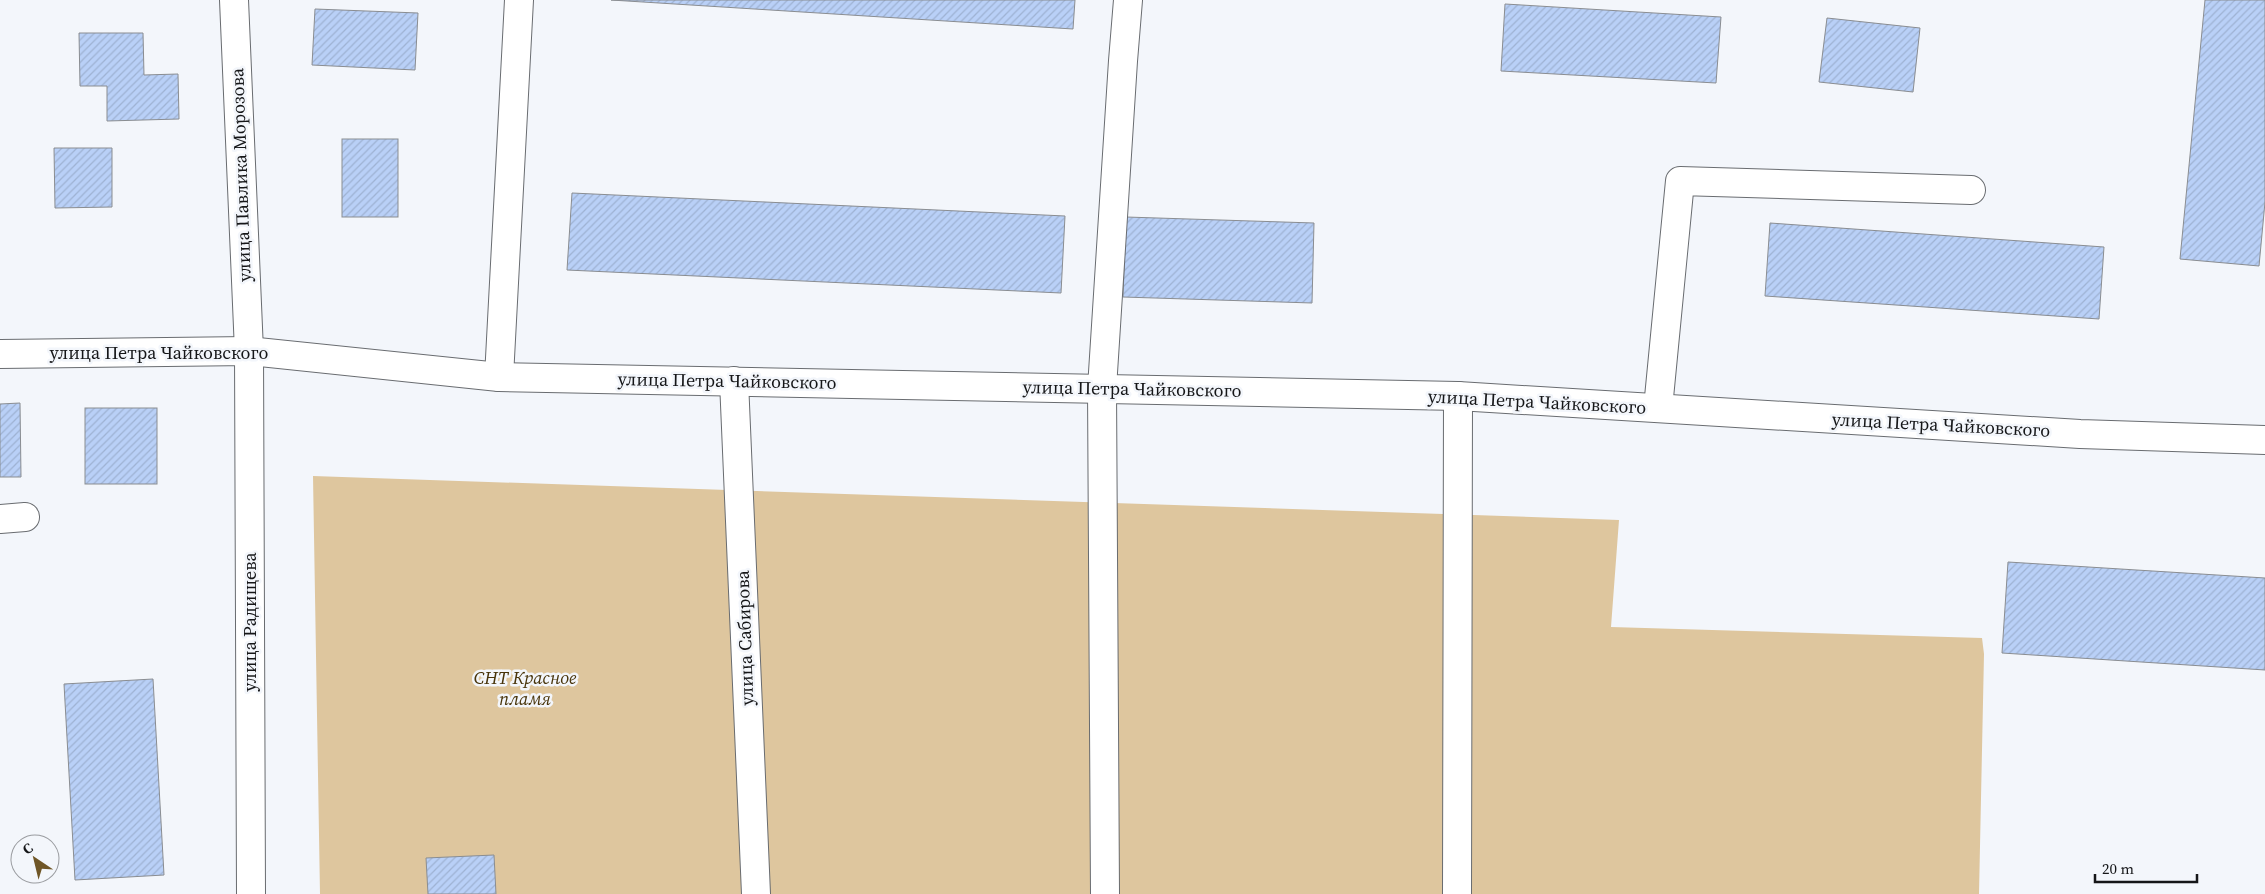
<svg xmlns="http://www.w3.org/2000/svg" width="2265" height="894" viewBox="0 0 2265 894" font-family="'Source Serif 4',serif">
	<style>
		.garden { fill: #dec69e }
		.building { fill: url(#building-hatch); stroke: #8a8d91 }
		.lines { fill: none; stroke-linecap: round; stroke-linejoin: round }
		.minor-casing { stroke: #696c70; stroke-width: 30 }
		.minor { stroke: #fff; stroke-width: 28 }
		.labels { text-anchor: middle; stroke-width: 5; stroke-linejoin: round; paint-order: stroke }
		.street-label { font-size: 18px; fill: #151618; stroke: #f3f6fb }
		.park-label { font-size: 18px; font-style: italic; fill: #48340a; stroke: #f3f6fb }
	</style>
	<defs>
		<pattern id="building-hatch" width="6" height="6" patternUnits="userSpaceOnUse" patternTransform="scale(1.25)"><rect width="6" height="6" fill="#b9d0f7"/><path d="M-1 1l2-2M0 6l6-6M5 7l2-2" fill="none" stroke="#9eb2d3"/></pattern>
	</defs>
	<rect width="100%" height="100%" fill="#f3f6fb"/>
	<polygon class="garden" points="313,476 1619,520 1611,627 1982,638 1984,654 1979,894 320,894"/>
	<g class="building">
		<polygon points="611,0 1075,0 1073,29"/>
		<polygon points="2205,0 2265,0 2265,202 2259,266 2180,259"/>
		<polygon points="1505,4 1721,17 1716,83 1501,71"/>
		<polygon points="315,9 418,13 415,70 312,65"/>
		<polygon points="1827,18 1920,28 1913,92 1819,82"/>
		<polygon points="79,33 143,33 144,75 178,74 179,119 107,121 107,86 80,86"/>
		<rect x="342" y="139" width="56" height="78"/>
		<polygon points="54,148 112,148 112,207 55,208"/>
		<polygon points="572,193 1065,216 1061,293 567,270"/>
		<polygon points="1126,217 1314,223 1312,303 1123,297"/>
		<polygon points="1770,223 2104,247 2099,319 1765,296"/>
		<polygon points="20,403 21,477 0,477 0,404"/>
		<rect x="85" y="408" width="72" height="76"/>
		<polygon points="2008,562 2265,578 2265,670 2002,653"/>
		<polygon points="153,679 164,875 75,880 64,684"/>
		<polygon points="494,855 496,894 428,894 426,858"/>
	</g>
	<g class="lines">
		<defs>
			<g id="minor">
				<polyline points="234,0 249,351 251,894"/>
				<polyline points="0,354 249,351 499,377 1458,396 2080,434 2265,440"/>
				<polyline points="499,377 519,0"/>
				<polyline points="734,381 756,894"/>
				<polyline points="1658,408 1680,181 1971,190"/>
				<polyline points="0,519 25,517"/>
				<polyline points="1105,894 1102,388 1123,61 1128,0"/>
				<polyline points="1457,894 1458,396"/>
			</g>
		</defs>
		<use href="#minor" class="minor-casing"/>
		<use href="#minor" class="minor"/>
	</g>
	<g class="labels">
		<g class="street-label">
			<text transform="translate(241 175) rotate(-92)" y="6">улица Павлика Морозова</text>
			<text x="159" y="359">улица Петра Чайковского</text>
			<text transform="translate(727 381) rotate(1)" y="6">улица Петра Чайковского</text>
			<text transform="translate(1132 389) rotate(1)" y="6">улица Петра Чайковского</text>
			<text transform="translate(1537 402) rotate(3)" y="6">улица Петра Чайковского</text>
			<text transform="translate(1941 425) rotate(3)" y="6">улица Петра Чайковского</text>
			<text transform="translate(250 622) rotate(-90)" y="6">улица Радищева</text>
			<text transform="translate(745 638) rotate(-92)" y="6">улица Сабирова</text>
		</g>
		<g class="park-label">
			<text x="525" y="684">СНТ Красное<tspan x="525" dy="21">пламя</tspan></text>
		</g>
	</g>
	<g transform="translate(35 859) rotate(325)"><circle r="24" fill="#f3f6fb" stroke="#9a9ca0"/>
	<path d="M0-4L9 19L0 12L-9 19Z" fill="#6f5627"/>
	<text y="-8" font-size="14" font-weight="bold" text-anchor="middle" fill="#151618">С</text>
	</g>
	<path d="M2095 874v8h102v-8" fill="none" stroke="#151618" stroke-width="2.5"/>
	<text x="2102" y="874" font-size="15" fill="#151618" stroke="#f3f6fb" stroke-width="4" paint-order="stroke">20 m</text>
</svg>
